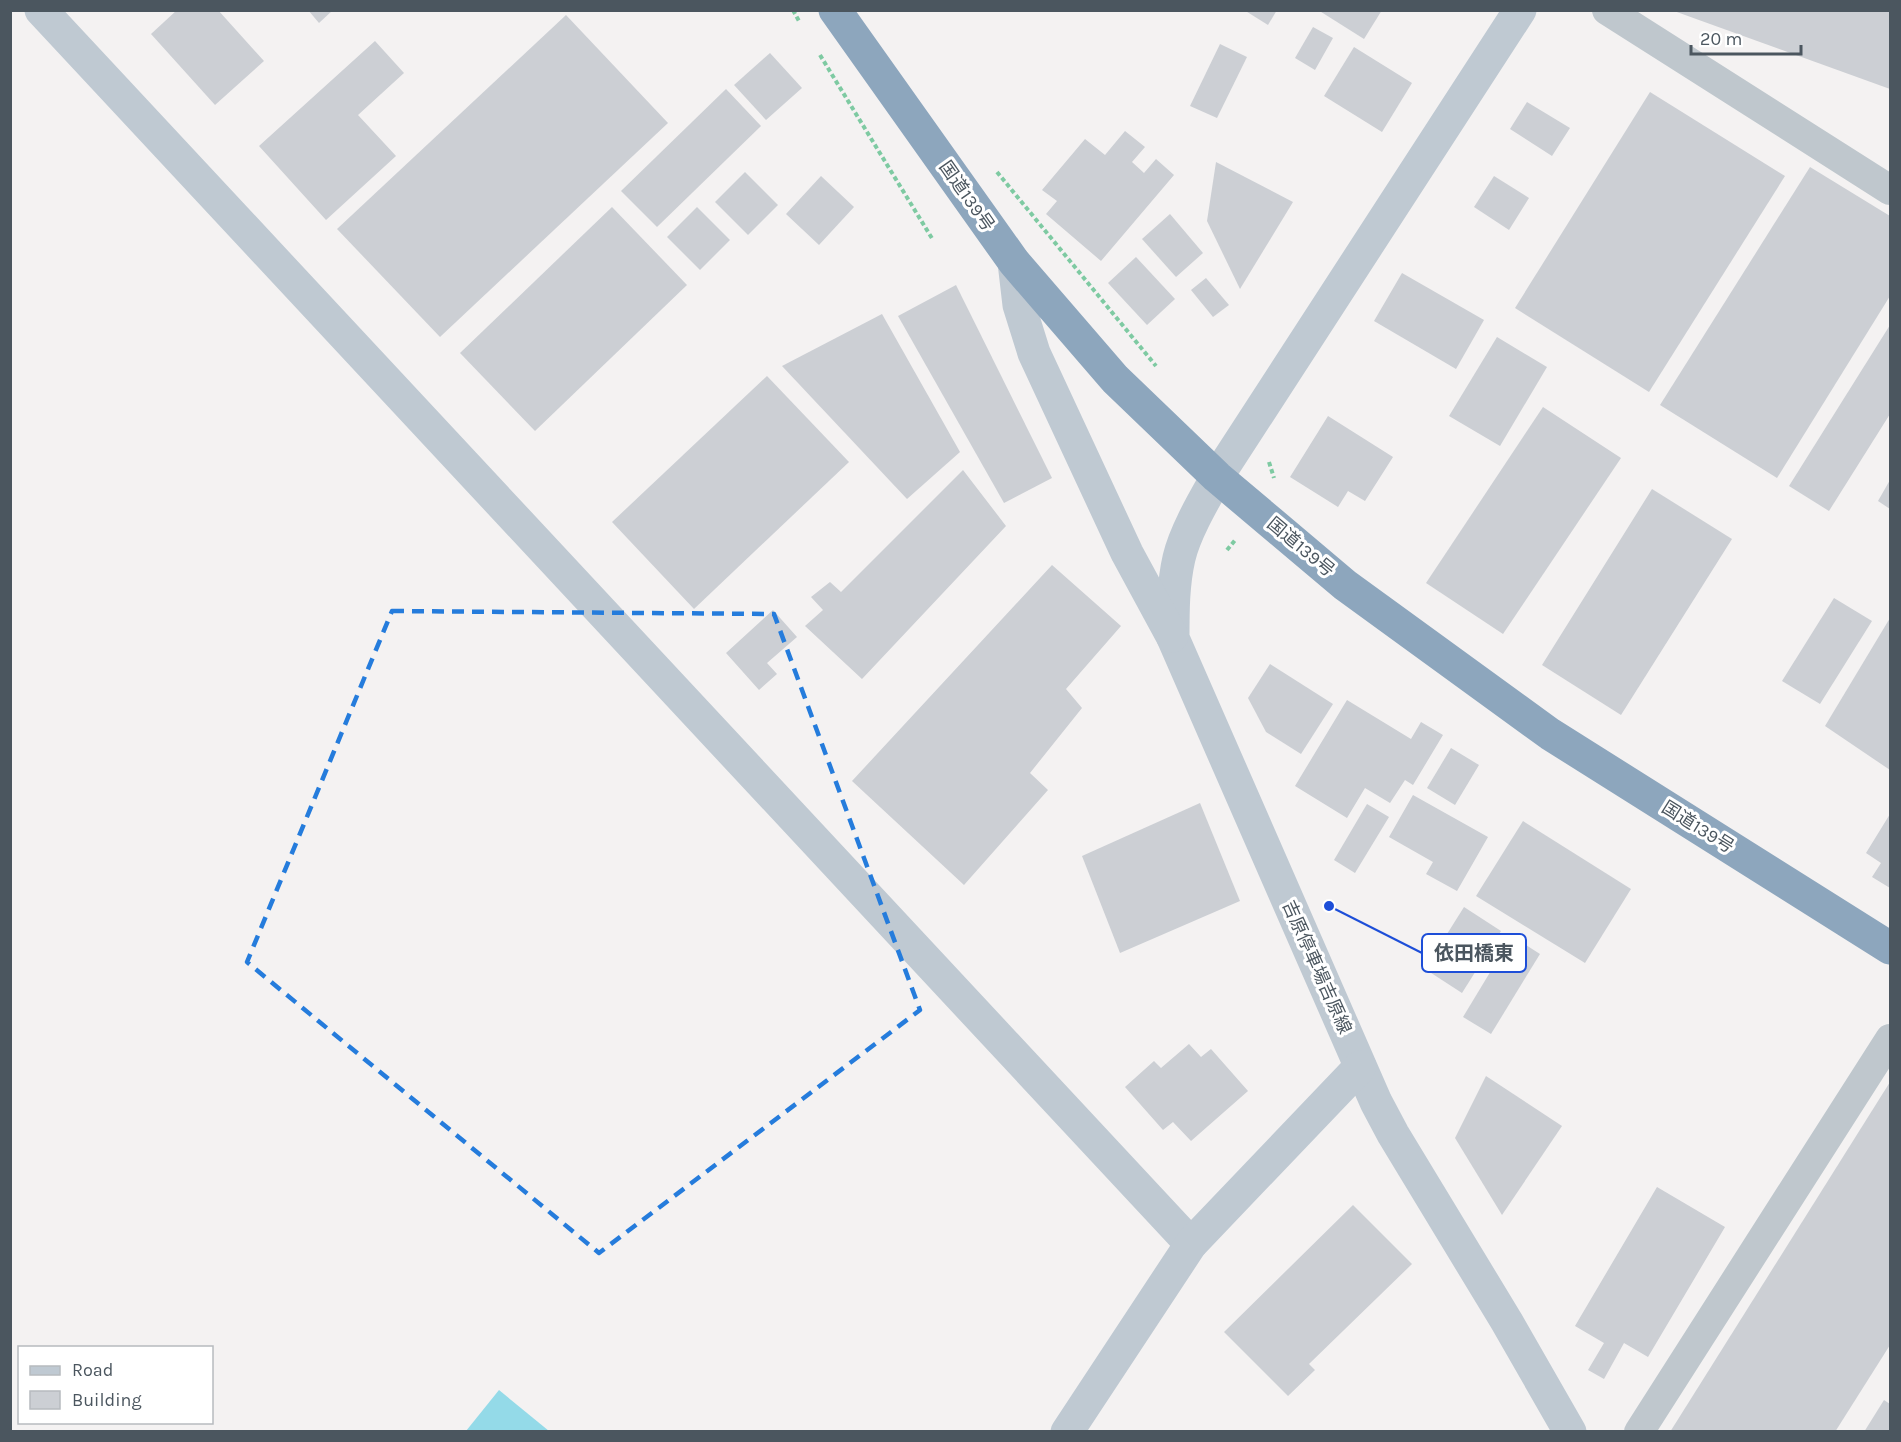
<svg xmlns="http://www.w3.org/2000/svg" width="1901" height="1442" viewBox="0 0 1901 1442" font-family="Karla,'Noto Sans JP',sans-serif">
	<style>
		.water { fill: #94dae8 }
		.building { fill: #cccfd4 }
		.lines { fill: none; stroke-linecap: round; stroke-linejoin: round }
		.path { stroke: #7ecaa2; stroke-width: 4; stroke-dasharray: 4.5 3; stroke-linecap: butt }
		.street { stroke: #bfc7cd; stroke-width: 30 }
		.secondary { stroke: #bfc9d2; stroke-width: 33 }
		.highway { stroke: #8da6bd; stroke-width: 33 }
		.marked { fill: none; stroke: #257cdc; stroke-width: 4.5; stroke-dasharray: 12 8; stroke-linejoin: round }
		.labels { text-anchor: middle; stroke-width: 6; stroke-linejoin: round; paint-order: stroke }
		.street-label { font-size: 18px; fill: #4b565f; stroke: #fff }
		.leader { fill: none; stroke: #1d4ed8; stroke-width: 2 }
		.callout-dot { fill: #1d4ed8; stroke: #fff; stroke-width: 2 }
		.callout { fill: #fff; stroke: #1d4ed8; stroke-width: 2 }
		.callout-label { font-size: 20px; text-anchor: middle; font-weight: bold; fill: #4b565f }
	</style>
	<rect width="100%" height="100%" fill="#f4f2f2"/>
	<polygon class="water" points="499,1390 549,1431 466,1431"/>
	<g class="building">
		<polygon points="177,10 218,10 264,61 215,105 151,34"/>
		<polygon points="308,10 333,10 319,23"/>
		<polygon points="1244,10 1277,10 1268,25"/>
		<polygon points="1318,10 1382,10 1364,39"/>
		<polygon points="1674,10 1890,10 1890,89 1674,11"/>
		<polygon points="566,15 668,123 440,337 337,229"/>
		<polygon points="1313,27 1333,38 1315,70 1295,58"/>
		<polygon points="375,41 404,73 358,115 396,156 326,220 259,146"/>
		<polygon points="1220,44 1247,57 1217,118 1190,106"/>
		<polygon points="1354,47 1412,83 1382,132 1324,96"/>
		<polygon points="770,53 802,88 766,120 734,85"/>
		<polygon points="726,89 761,126 657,227 621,191"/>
		<polygon points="1650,92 1785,176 1649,392 1515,308"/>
		<polygon points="1527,102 1570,128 1552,156 1510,129"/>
		<polygon points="1125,131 1145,147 1132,162 1144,173 1156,159 1174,175 1101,261 1046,214 1057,201 1042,190 1085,139 1105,155"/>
		<polygon points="1216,162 1293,202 1240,289 1207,221"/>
		<polygon points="1810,167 1890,216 1890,296 1777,478 1660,405"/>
		<polygon points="745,172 778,205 748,235 715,202"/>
		<polygon points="821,176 854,207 819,245 786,214"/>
		<polygon points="1494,176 1529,198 1509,230 1474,207"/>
		<polygon points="612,207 687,285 535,431 460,353"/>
		<polygon points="697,207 730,240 700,270 667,237"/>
		<polygon points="1170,214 1203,253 1176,277 1142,239"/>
		<polygon points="1136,257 1175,299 1147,325 1108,283"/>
		<polygon points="1402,273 1484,320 1456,369 1374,321"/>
		<polygon points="1206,278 1229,305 1213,317 1191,290"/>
		<polygon points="956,285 1052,478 1004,503 898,316"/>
		<polygon points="882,314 960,452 907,499 782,366"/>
		<polygon points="1890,325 1890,414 1829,511 1789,486"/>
		<polygon points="1497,337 1547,367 1500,446 1449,416"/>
		<polygon points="767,376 849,462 694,609 612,522"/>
		<polygon points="1543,407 1621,458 1503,634 1426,583"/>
		<polygon points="1328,416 1393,457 1365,501 1348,491 1338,507 1290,477"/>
		<polygon points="963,470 1006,526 862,679 805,626 823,610 811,597 830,582 841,592"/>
		<polygon points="1890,480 1890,509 1878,501"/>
		<polygon points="1652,489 1732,539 1621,715 1542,665"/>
		<polygon points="1052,565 1121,626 1066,689 1082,708 1030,773 1048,790 964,885 852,781"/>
		<polygon points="1834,598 1872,621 1820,704 1782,681"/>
		<polygon points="773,610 797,637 767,663 777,674 759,690 726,653"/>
		<polygon points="1890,618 1890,770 1825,726"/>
		<polygon points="1270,664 1333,704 1301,754 1266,732 1248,698"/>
		<polygon points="1347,700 1411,739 1421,722 1443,735 1413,785 1405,780 1390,803 1365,788 1347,818 1295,786"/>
		<polygon points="1451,748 1479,765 1455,805 1427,788"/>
		<polygon points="1413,795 1488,837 1457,891 1426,874 1433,862 1389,837"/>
		<polygon points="1200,803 1240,901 1120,953 1082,856"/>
		<polygon points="1367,804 1389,817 1355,873 1334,860"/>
		<polygon points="1890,814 1890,888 1872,877 1881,863 1866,853"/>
		<polygon points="1523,821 1631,889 1585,963 1476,896"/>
		<polygon points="1464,907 1501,931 1462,993 1425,969"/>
		<polygon points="1512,936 1540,954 1491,1034 1463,1017"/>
		<polygon points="1189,1044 1201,1057 1211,1049 1248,1091 1191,1141 1173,1122 1163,1130 1125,1087 1154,1061 1161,1068"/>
		<polygon points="1486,1076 1562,1126 1502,1215 1455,1138"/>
		<polygon points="1890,1082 1890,1345 1835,1432 1670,1432"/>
		<polygon points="1657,1187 1725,1227 1648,1357 1624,1343 1604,1379 1588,1370 1604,1343 1575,1326"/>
		<polygon points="1353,1205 1412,1264 1309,1364 1315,1370 1288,1396 1224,1332"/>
		<polygon points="1884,1400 1890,1404 1890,1432 1864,1432"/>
	</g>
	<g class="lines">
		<g class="path">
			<polyline points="793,10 800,23"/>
			<polyline points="820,55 933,240"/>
			<polyline points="997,172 1156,366"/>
			<polyline points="1269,462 1274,478"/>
			<polyline points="1227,550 1236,539"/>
		</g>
		<g class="street">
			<polyline points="1607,10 1890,190"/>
			<polyline points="1639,1432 1890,1039"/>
		</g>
		<g class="secondary">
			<polyline points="41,10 1191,1244"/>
			<path d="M1520,10L1217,477C1204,500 1185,532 1179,558C1173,584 1173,611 1173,638L1376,1102L1393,1134L1507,1322L1570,1432"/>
			<polyline points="1014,262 1019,305 1034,353 1127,553 1172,636"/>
			<polyline points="1067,1432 1191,1244 1360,1067"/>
		</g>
		<polyline class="highway" points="835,10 1014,262 1115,379 1217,477 1345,585 1550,734 1890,948"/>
	</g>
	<path class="marked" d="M392,611L774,614L920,1010L599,1253L247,962Z"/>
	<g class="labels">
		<g class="street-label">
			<text transform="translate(967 196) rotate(55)" y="6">国道139号</text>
			<text transform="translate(1301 547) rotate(40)" y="6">国道139号</text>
			<text transform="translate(1698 827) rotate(32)" y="6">国道139号</text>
			<text transform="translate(1317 967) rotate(66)" y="6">吉原停車場吉原線</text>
		</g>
	</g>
	<path class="leader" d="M1329 906L1422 953"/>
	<circle class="callout-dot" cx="1329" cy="906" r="6"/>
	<rect class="callout" x="1422" y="934" width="104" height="38" rx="6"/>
	<g class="callout-label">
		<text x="1474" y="960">依田橋東</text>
	</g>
	<rect width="1901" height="1442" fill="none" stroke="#4b565f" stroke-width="24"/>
	<rect x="18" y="1346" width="195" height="78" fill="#ffffff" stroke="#b7bbbf" stroke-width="1.5"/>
	<rect x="30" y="1366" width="30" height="9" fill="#bfc9d2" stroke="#b7bbbf" stroke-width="1.5"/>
	<text x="72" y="1376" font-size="18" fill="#4b565f">Road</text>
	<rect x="30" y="1391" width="30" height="18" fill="#cccfd4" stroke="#b7bbbf" stroke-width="1.5"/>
	<text x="72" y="1406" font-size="18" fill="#4b565f">Building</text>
	<path d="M1691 45v9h110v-9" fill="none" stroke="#4b565f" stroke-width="3"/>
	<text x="1700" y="45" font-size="18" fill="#4b565f" stroke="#ffffff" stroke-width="4.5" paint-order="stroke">20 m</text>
</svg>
